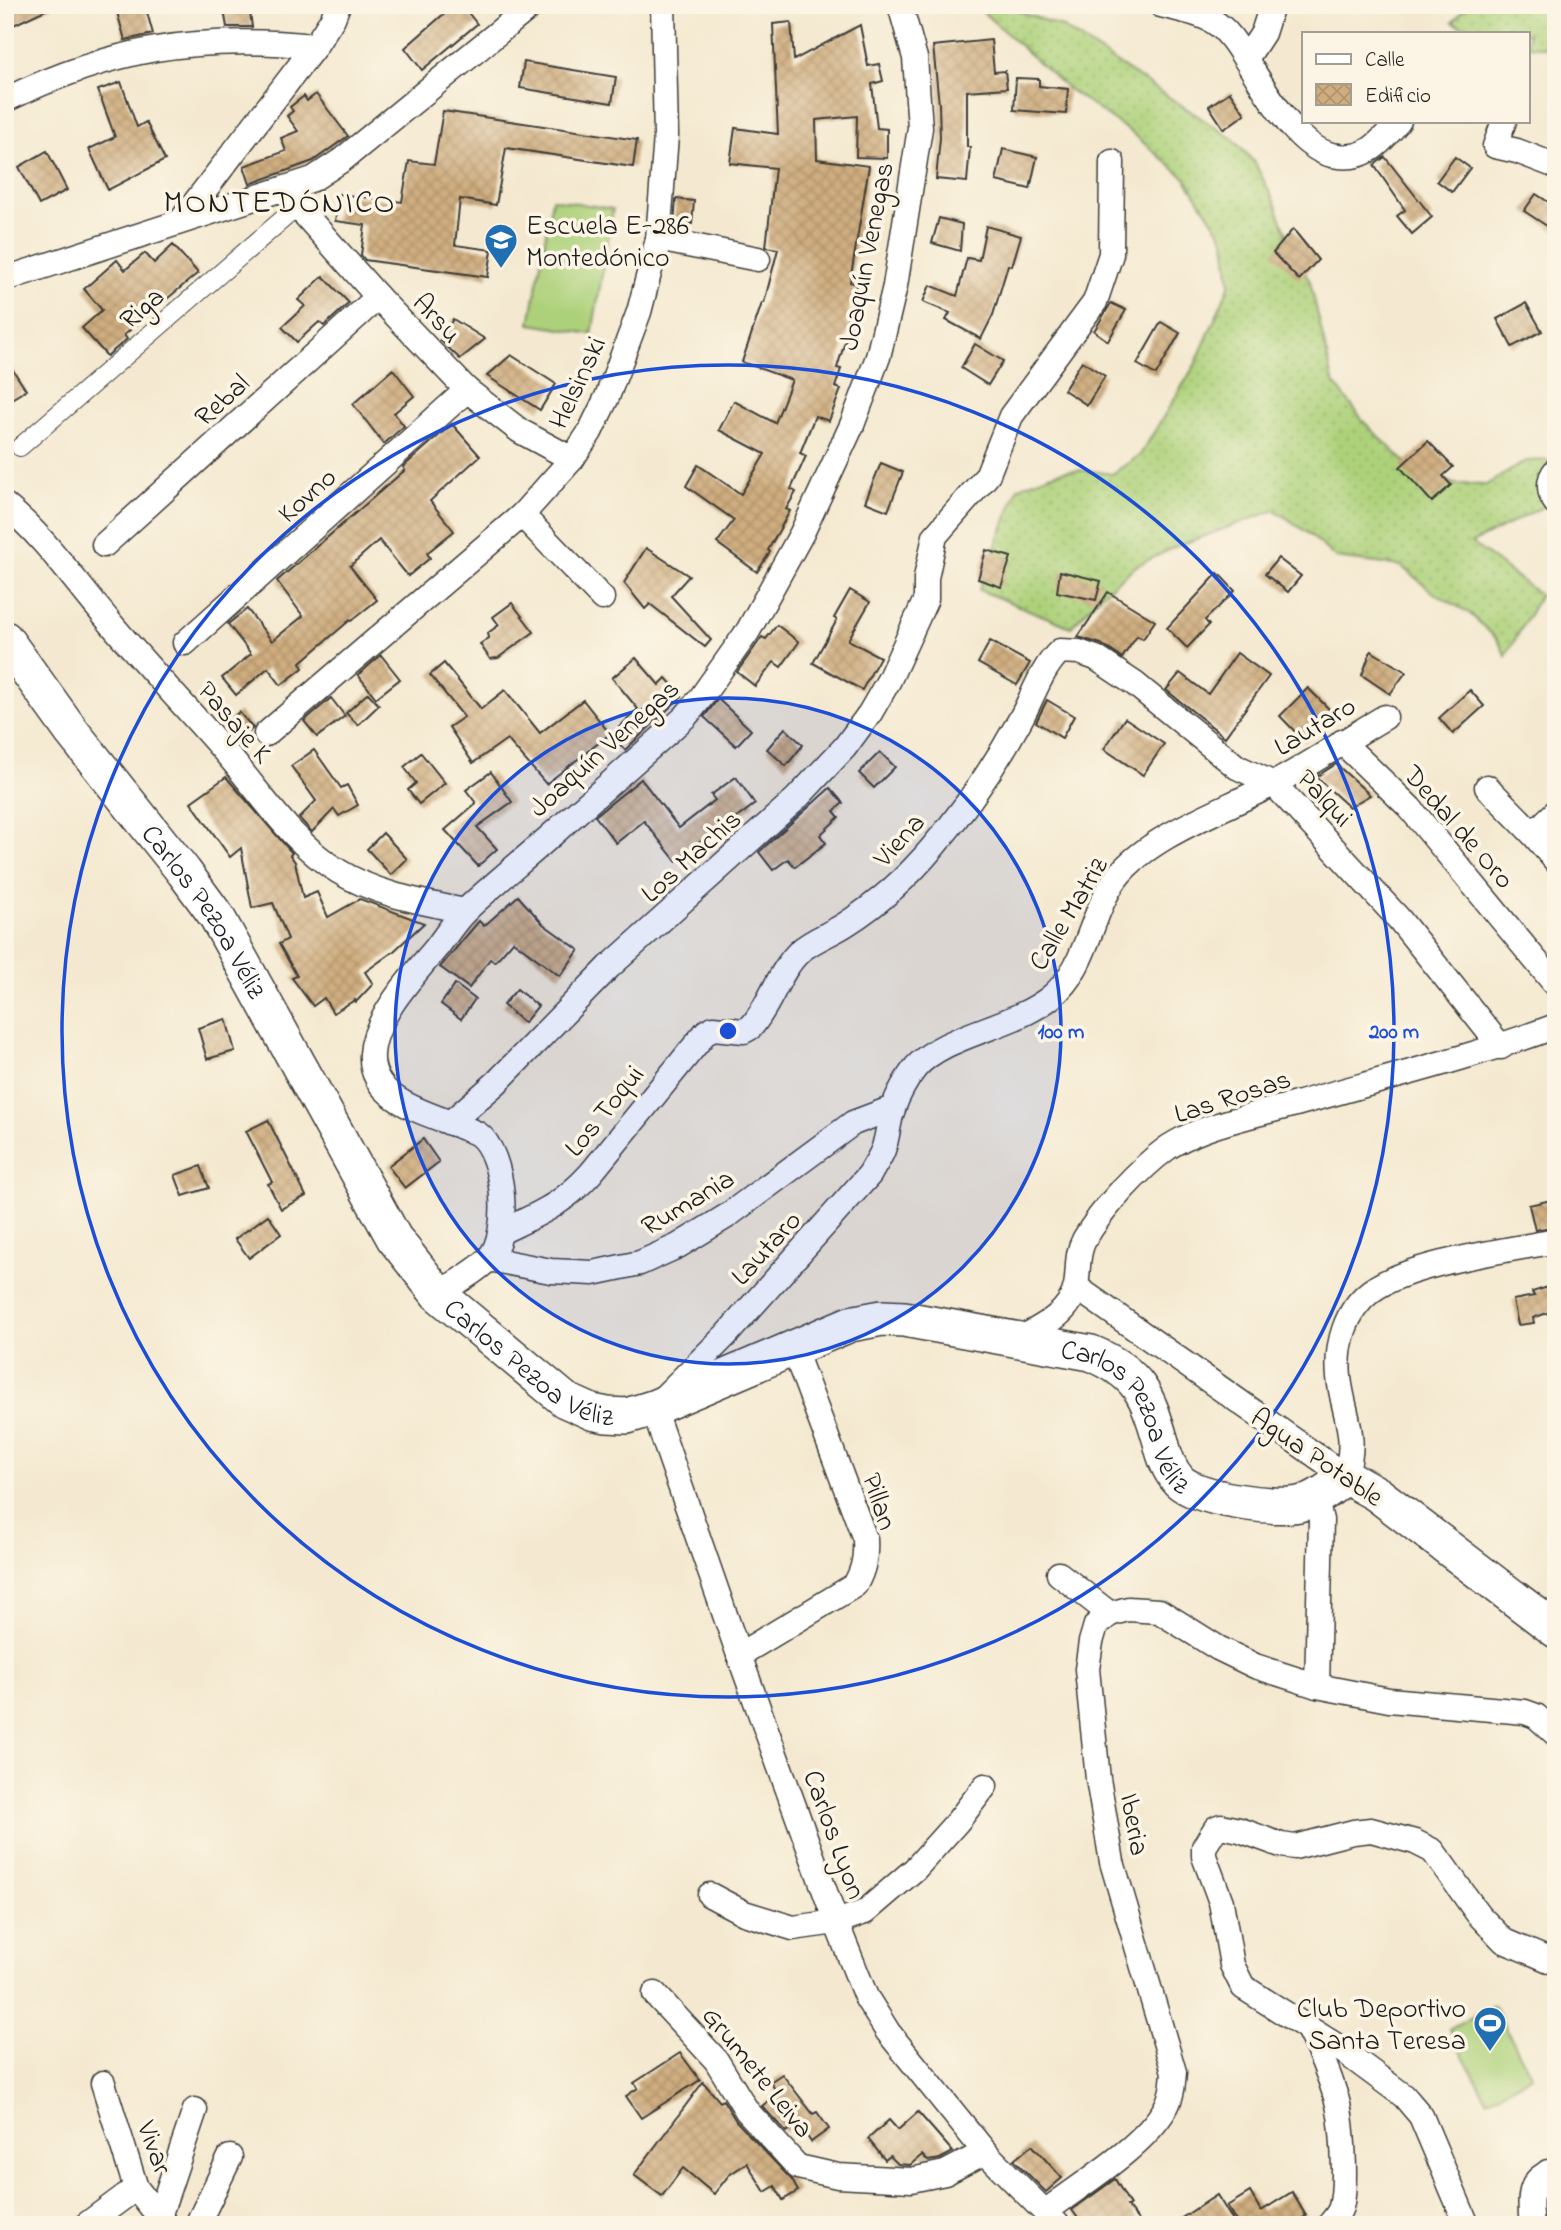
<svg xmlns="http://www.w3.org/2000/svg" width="1561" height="2230" viewBox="0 0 1561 2230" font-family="'Indie Flower',sans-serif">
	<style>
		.grass { fill: url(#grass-dots); stroke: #64764b; stroke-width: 2 }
		.pitch { fill: #add17a; stroke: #64764b; stroke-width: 2 }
		.building { fill: url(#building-cross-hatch) }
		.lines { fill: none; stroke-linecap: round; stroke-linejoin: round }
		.pedestrian-casing { stroke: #3c3b37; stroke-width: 20 }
		.minor-casing { stroke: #3c3b37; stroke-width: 27 }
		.secondary-casing { stroke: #3c3b37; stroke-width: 38 }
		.pedestrian { stroke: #fff; stroke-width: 18 }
		.minor { stroke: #fff; stroke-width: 24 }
		.secondary { stroke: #fff; stroke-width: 35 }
		.ring { fill: none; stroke: #1d4ed8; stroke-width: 3.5 }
		.labels { text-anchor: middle; stroke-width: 7; stroke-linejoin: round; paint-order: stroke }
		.poi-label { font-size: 28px; fill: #1c1c1c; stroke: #fcf5e5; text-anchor: start }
		.street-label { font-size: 28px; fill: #1c1c1c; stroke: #fcf5e5 }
		.quarter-label { font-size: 32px; letter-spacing: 2px; fill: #1c1c1c; stroke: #fcf5e5 }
		.centre { fill: #1d4ed8; stroke: #fcf5e5; stroke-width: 3.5 }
		.ring-label { font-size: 21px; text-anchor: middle; font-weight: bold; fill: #1d4ed8; stroke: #fcf5e5; stroke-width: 7; stroke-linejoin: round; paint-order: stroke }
	</style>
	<defs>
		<pattern id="grass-dots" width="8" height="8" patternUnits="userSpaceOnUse" patternTransform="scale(1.75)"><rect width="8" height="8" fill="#add17a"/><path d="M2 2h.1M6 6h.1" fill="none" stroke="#94b369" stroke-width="1.8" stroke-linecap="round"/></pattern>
		<pattern id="building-cross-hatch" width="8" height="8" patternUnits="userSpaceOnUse" patternTransform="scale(1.75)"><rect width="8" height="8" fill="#cfad7f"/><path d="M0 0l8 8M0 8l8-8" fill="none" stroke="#b1946d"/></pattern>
	</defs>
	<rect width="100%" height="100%" fill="#fcf5e5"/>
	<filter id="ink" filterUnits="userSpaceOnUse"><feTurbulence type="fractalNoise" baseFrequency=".0143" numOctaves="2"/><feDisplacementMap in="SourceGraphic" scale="14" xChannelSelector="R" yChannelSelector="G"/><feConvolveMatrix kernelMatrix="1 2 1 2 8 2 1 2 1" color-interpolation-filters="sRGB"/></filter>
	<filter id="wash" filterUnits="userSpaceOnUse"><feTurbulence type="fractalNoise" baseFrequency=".00686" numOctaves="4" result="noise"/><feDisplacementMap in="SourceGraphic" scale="28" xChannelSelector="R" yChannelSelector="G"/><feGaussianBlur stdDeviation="1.57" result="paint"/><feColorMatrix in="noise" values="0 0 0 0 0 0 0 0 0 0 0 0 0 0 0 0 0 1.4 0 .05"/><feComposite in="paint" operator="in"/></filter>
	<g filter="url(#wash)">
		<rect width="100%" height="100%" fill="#f4e9d0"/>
		<g class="grass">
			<path d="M975,5H1001L1060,26L1233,139L1255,163L1276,205L1292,248L1310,281L1333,381L1365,423L1410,467L1454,484L1486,485L1526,461L1556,460L1550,503L1472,543L1540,595L1506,656L1498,640L1469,613L1434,593L1401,566L1336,558L1308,533L1275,510L1175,547L1136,566L1103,593L1071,627L979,590L1018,488C1057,470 1069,466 1112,474L1140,455L1195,365L1230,284L1225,240L1185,178L1132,133L1068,89Z"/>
			<polygon points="1467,5 1556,5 1556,48 1528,46 1528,33 1475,33 1453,22"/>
		</g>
		<g class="pitch">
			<polygon points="552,199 613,209 592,334 530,324"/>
			<polygon points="1493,2005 1532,2076 1487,2100 1449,2030"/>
		</g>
		<g id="blocks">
			<g class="building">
				<polygon points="5,5 56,5 5,29"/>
				<polygon points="145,5 153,34 125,40 117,12"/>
				<polygon points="223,5 249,5 252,27 227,27"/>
				<polygon points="454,5 462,5 477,24 422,70 405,48"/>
				<polygon points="791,22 794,60 860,25 868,66 879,64 883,81 872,84 877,128 887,129 887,158 856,157 857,116 816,120 817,159 869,166 850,282 856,284 846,323 850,325 837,368 841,369 835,387 841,389 829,421 815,416 800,453 806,456 791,489 796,492 786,509 790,511 768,550 770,552 757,572 717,543 734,520 686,486 698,465 741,494 765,454 719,430 734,401 775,423 792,380 742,362 762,303 764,303 778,249 766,247 775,168 730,163 735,128 778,134 773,24"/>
				<polygon points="991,40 994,72 1005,71 1007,88 967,91 967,147 970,147 967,182 936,179 940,138 939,104 933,46"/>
				<polygon points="524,62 616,77 612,103 520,88"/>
				<polygon points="1016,78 1039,79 1039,86 1068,89 1066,114 1014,110"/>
				<polygon points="121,82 137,127 146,122 165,160 108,190 89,149 115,137 98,90"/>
				<polygon points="1230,92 1245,114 1224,129 1209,106"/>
				<polygon points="316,94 348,136 313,161 250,184 244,166 286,151 281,138 298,131 287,116 293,111 290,107 304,96 307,101"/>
				<polygon points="443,111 637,140 633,167 506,148 496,205 460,199 455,245 492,250 488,277 365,260 361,255 365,225 335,221 339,194 402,202 409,161 434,164"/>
				<polygon points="1003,149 1037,157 1030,189 996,181"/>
				<polygon points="47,151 67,190 39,205 19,167"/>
				<polygon points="1385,157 1432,217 1412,234 1397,216 1405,210 1374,165"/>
				<polygon points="1455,157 1470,168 1452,192 1437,181"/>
				<polygon points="1536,194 1556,207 1556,232 1524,211"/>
				<polygon points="676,199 694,201 692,224 674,223"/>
				<polygon points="939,218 962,224 960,251 932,243"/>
				<polygon points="986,226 1021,236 1012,266 1008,265 993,315 981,339 946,320 950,313 923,302 930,285 957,296 967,258 979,260"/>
				<polygon points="1293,229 1318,260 1299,280 1273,253"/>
				<polygon points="173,245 198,273 124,335 127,339 107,356 82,328 102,310 84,289 117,260 125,270 145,253 154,263"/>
				<polygon points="323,276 349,303 324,326 319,322 297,342 282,327 305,306 298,300"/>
				<polygon points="1111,303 1126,310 1108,341 1094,331"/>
				<polygon points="1526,303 1542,331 1512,347 1497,319"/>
				<polygon points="453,319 485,339 460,359 440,340"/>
				<polygon points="1161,322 1180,333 1156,375 1137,364"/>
				<polygon points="975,344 1003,361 988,385 961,368"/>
				<polygon points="511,355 556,384 540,410 487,376"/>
				<polygon points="5,358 26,390 5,403"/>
				<polygon points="1082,361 1105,376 1087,405 1064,390"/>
				<polygon points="393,369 414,396 394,413 404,426 384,444 353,404"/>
				<polygon points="452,424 480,456 430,501 454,531 427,553 430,558 408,576 379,540 350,566 377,600 351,621 350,620 300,663 303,668 281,685 268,668 236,695 222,678 251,654 228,624 247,609 272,641 303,616 277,581 405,470 403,467"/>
				<polygon points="1428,441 1453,467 1443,476 1451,485 1432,502 1400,467"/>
				<polygon points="881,463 903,472 888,511 865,502"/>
				<polygon points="646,548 689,576 671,596 711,640 705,647 650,604 645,609 624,583"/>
				<polygon points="986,550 1011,557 1001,587 978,579"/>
				<polygon points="1278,558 1301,576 1288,592 1265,574"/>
				<polygon points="1060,571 1101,581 1096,600 1057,592"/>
				<polygon points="1218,573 1235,591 1205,620 1209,625 1187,648 1167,628"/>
				<polygon points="850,590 870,602 848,640 880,657 862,690 813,663 837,620 834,618"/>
				<polygon points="1108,592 1155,621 1143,639 1137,636 1122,658 1101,644 1078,637"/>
				<polygon points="512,603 534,632 498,658 490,659 480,644 489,638 488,633 499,625 493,617"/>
				<polygon points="777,625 799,642 781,667 774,662 755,686 737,672 762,637 766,639"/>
				<polygon points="990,641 1030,663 1017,685 978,663"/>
				<polygon points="1371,651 1406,672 1390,694 1362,675"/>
				<polygon points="1237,653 1269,676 1225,737 1166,690 1180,673 1208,694"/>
				<polygon points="381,655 400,679 376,698 358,675"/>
				<polygon points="636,658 659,685 666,678 682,696 625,750 611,735 638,709 612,678"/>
				<polygon points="444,663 481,709 505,690 540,733 583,700 610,734 546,784 507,739 473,763 449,727 464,717 430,675"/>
				<polygon points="1308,688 1334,714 1305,742 1280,716"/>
				<polygon points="1470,690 1484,706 1453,734 1439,718"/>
				<polygon points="368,693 379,705 358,725 346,713"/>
				<polygon points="331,698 345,716 317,737 304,721"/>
				<polygon points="718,699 751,730 736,746 704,717"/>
				<polygon points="1047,700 1074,716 1062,738 1036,722"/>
				<polygon points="239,712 253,728 237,743 223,726"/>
				<polygon points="1125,718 1164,744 1143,775 1104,749"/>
				<polygon points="785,728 803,745 786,766 767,749"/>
				<polygon points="314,750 341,788 347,785 358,805 339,816 334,809 312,832 299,818 316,801 291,766"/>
				<polygon points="880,752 895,767 874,788 859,773"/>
				<polygon points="421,753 445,783 419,804 408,790 416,783 404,767"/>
				<polygon points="1336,764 1370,795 1349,807 1316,777"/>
				<polygon points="491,772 512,802 477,827 497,849 478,866 445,830 476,803 466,790"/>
				<polygon points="226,777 292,853 290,855 295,862 303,898 317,892 328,917 360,899 424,923 394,951 365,972 373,984 356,1002 355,1000 333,1013 324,998 313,1006 292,978 297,976 279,944 288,939 273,903 252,908 241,848 230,857 191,802"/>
				<polygon points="736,777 755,804 731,822 729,819 676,861 644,821 616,843 595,816 641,779 679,828 715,800 711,795"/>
				<polygon points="830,788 843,803 834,811 839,817 820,835 826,843 795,867 788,859 773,870 759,852"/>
				<polygon points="383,833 407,859 391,875 367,849"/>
				<polygon points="518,896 543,924 579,950 560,976 513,941 495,962 490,959 469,988 440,967 479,921 484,926"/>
				<polygon points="455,984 475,999 461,1019 441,1004"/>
				<polygon points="517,989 538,1006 524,1023 503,1005"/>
				<polygon points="226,1019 235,1051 207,1059 198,1028"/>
				<polygon points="268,1120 306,1196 281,1209 268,1184 272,1182 246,1131"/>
				<polygon points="423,1139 439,1162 405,1188 388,1166"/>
				<polygon points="201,1166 209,1188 183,1196 175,1175"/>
				<polygon points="1556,1199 1556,1226 1535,1230 1529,1205"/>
				<polygon points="268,1215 281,1234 249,1258 235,1239"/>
				<polygon points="1548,1287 1556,1310 1533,1318 1534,1323 1518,1325 1513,1300 1534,1296 1532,1292"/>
				<polygon points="680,2053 700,2080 641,2118 626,2096 638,2088 634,2083"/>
				<polygon points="782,2074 813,2114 817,2112 829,2129 811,2142 798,2123 786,2132 762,2106 778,2093 770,2082"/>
				<polygon points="703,2082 720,2102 723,2100 736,2121 792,2180 798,2191 783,2200 775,2186 765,2192 747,2163 729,2175 714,2194 683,2168 662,2196 634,2175"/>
				<polygon points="918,2112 953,2152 940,2159 928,2161 922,2155 910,2165 898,2164 890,2156 885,2160 868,2139 889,2120 898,2130"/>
				<polygon points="1032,2145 1062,2178 1046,2192 1014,2160"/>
				<polygon points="1115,2179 1130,2205 1127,2206 1142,2225 1083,2225 1072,2210"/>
				<polygon points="1250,2192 1261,2211 1292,2192 1306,2216 1292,2225 1238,2225 1227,2206"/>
				<polygon points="1217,2195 1232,2219 1222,2225 1171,2225"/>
			</g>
		</g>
	</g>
	<g filter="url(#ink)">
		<use href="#blocks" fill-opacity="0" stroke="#3c3b37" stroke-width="2"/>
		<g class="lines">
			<defs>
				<polyline id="pedestrian" points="20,447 297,207"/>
				<g id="minor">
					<path d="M1161,5C1179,10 1202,13 1217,24C1229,32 1237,46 1244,57C1265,88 1294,146 1332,155C1365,162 1379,144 1399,121"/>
					<polyline points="1246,59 1263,33 1272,5"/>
					<path d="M5,100C113,48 196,34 315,46"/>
					<polyline points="1504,121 1495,146 1517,151 1556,166"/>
					<polyline points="283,190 378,297 467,390 520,431 572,459"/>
					<polyline points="181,221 315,46 333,18 338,5"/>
					<polyline points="658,239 758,259"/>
					<polyline points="5,279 313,179 342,160 532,5"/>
					<path d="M1556,470C1547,480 1549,494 1556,503"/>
					<path d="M5,505C45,537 75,582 108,620C148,668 192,713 232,760C265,799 294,844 338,871C377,895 422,902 465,911"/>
					<polyline points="522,515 602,598"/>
					<polyline points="104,545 378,297"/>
					<polyline points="185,643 467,390"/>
					<polyline points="266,734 522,515 572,459 590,432 607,397 639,312 658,239 666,136 663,5"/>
					<polyline points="1342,742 1410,808 1556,985"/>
					<polyline points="1487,787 1533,834 1556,861"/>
					<polyline points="1533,834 1556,812"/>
					<polyline points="450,1123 496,1083 609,967 796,799 845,747 870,713 889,680 926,599 926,578 935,536 987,476 1011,416 1095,302 1111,254 1112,162"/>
					<path d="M501,1232C540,1213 561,1206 591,1173L706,1032L713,1028L744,1031L751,1027C771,1004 778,972 800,951C814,939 831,934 846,924C879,903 908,877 933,847C966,808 996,764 1020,720C1033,697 1041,669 1060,651L1079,652L1096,658L1135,684L1237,767L1274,784L1399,919L1501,1047"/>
					<polyline points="489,1259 551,1271 593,1273 640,1263 678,1246 727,1216 853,1123 893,1108"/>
					<path d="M1076,1287L1345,1476C1359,1435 1343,1415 1339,1377C1336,1345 1345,1311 1371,1291C1408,1263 1509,1250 1556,1241"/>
					<path d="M438,1294C453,1284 478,1271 489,1258C511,1234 505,1154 478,1134C473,1131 465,1129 459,1126C427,1113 369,1100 372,1054C374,1017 414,975 437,947C446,935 455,921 466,910C489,888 514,868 538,847C587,804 636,760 685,717L700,699L748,631L802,533L852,425L878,357L895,286L920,128L915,58L900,5"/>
					<path d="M1020,1339C1042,1327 1071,1313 1076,1286C1079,1270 1076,1255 1084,1240C1101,1210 1139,1169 1166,1149C1198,1126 1258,1114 1296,1104C1383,1079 1471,1058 1556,1026"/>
					<polyline points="1315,1498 1321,1520 1317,1686"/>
					<polyline points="1059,1574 1110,1614"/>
					<path d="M739,1655L855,1585C864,1569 866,1557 865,1539L793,1347"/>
					<polyline points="710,1895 744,1913 793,1928 836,1922 865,1912 915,1869 958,1821 985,1786"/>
					<polyline points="655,1994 716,2060 747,2111 798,2167 838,2176 911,2180 945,2173 985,2152"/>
					<path d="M1309,2031C1320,2052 1329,2074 1336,2097C1343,2119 1347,2184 1341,2207C1339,2214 1334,2219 1329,2225"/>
					<polyline points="103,2083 136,2188 166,2225"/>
					<polyline points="1548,2172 1556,2198"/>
					<path d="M1045,2212C1081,2184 1142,2148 1165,2109C1172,2097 1173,2085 1174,2072L1112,1862L1098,1779L1087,1669L1091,1642L1096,1625L1110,1614L1128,1609L1159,1611L1218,1648L1255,1666L1317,1686L1389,1700L1525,1712L1536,1716L1556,1734"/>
					<polyline points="159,2217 195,2110"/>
					<polyline points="86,2225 136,2188"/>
					<polyline points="197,2225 230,2157"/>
					<path d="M1058,2225L985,2152L888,2032L866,1997L836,1922L739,1655L653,1408L726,1335L870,1174C874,1166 880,1158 883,1150C888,1137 888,1122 893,1109C897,1096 907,1078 916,1067C945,1034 1013,1028 1051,997C1089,966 1089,914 1117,877C1150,835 1224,810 1271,785C1310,765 1347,739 1385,717"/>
					<polyline points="1467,2225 1421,2116 1404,2096 1335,2045 1243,1987 1232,1965 1221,1902 1204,1856 1204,1847 1216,1828 1221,1826 1240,1830 1281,1845 1295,1847 1353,1832 1371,1830 1415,1842 1433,1851 1478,1914 1504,1941 1556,1963"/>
					<path d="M1532,2225C1529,2201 1527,2176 1556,2171"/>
				</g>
				<g id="secondary">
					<path id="s1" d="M5,639L72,732L184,872L217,917L394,1238L438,1294L565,1400L592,1412L607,1415L627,1416L653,1408L850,1324L882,1318L904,1319L1091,1353C1139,1373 1147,1394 1161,1442C1164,1456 1169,1470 1179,1481C1198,1499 1273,1509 1299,1504C1317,1500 1332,1488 1345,1476L1377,1494L1556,1630"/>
				</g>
			</defs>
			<use href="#pedestrian" class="pedestrian-casing"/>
			<use href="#minor" class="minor-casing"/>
			<use href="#secondary" class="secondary-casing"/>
			<use href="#pedestrian" class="pedestrian"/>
			<use href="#minor" class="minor"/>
			<use href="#secondary" class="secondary"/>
		</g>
	</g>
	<circle cx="728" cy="1031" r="333" fill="#1d4ed8" fill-opacity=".12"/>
	<g class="ring">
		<circle cx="728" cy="1031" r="333"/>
		<circle cx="728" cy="1031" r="666"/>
	</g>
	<defs>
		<symbol id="school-pin" viewBox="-11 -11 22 30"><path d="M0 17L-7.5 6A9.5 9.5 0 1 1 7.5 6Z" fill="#1f6fb2" stroke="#fcf5e5"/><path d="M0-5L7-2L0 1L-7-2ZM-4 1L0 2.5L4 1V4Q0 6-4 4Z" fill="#fff"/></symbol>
		<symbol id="stadium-pin" viewBox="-11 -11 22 30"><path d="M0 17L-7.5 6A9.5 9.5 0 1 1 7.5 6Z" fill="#1f6fb2" stroke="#fcf5e5"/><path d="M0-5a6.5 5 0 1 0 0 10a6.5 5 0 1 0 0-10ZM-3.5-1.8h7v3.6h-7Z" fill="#fff"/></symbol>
	</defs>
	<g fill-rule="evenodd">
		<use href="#school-pin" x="482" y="221" width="38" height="52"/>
		<use href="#stadium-pin" x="1471" y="2004" width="38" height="52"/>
	</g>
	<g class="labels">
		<g class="poi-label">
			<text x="526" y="234">Escuela E-286<tspan x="526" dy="32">Montedónico</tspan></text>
			<text x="1466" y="2017" text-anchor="end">Club Deportivo<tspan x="1466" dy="32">Santa Teresa</tspan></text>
		</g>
		<g class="street-label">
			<text transform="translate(865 256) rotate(-79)" y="10">Joaquín Venegas</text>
			<text transform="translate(141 307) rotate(-41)" y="10">Riga</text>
			<text transform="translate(438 317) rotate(47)" y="10">Arsu</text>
			<text transform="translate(576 382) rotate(-65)" y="10">Helsinski</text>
			<text transform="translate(221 399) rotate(-42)" y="10">Rebal</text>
			<text transform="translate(306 494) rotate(-42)" y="10">Kovno</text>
			<text transform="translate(236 721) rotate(49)" y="10">Pasaje K</text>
			<text transform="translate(1314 725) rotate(-31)" y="10">Lautaro</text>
			<text transform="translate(603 747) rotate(-42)" y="10">Joaquín Venegas</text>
			<text transform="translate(1326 797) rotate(47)" y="10">Palqui</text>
			<text transform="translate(1460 826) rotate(49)" y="10">Dedal de Oro</text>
			<text transform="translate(898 839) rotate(-48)" y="10">Viena</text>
			<text transform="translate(690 855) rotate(-42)" y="10">Los Machis</text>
			<text dy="10" stroke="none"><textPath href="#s1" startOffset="338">Carlos Pezoa Véliz</textPath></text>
			<text transform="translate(1067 913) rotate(-59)" y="10">Calle Matriz</text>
			<text transform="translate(1232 1095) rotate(-18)" y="10">Las Rosas</text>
			<text transform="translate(603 1110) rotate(-51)" y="10">Los Toqui</text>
			<text transform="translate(687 1201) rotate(-31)" y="10">Rumania</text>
			<text transform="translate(765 1247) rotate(-48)" y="10">Lautaro</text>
			<text dy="10" stroke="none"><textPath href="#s1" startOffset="903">Carlos Pezoa Véliz</textPath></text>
			<text dy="10" stroke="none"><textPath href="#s1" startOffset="1575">Carlos Pezoa Véliz</textPath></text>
			<text transform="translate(1318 1456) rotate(34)" y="10">Agua Potable</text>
			<text transform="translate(881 1501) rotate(72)" y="10">Pillan</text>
			<text transform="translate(1136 1824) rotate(80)" y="10">Iberia</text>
			<text transform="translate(836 1834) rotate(70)" y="10">Carlos Lyon</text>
			<text transform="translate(759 2071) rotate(51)" y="10">Grumete Leiva</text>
			<text transform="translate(156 2147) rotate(70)" y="10">Vivar</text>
		</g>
		<g class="quarter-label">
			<text x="280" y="212">MONTEDÓNICO</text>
		</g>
	</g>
	<circle cx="728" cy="1031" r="10" class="centre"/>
	<g class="ring-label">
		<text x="1061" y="1038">100 m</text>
		<text x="1394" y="1038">200 m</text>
	</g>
	<rect width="1561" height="2230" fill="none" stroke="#fcf5e5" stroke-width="28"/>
	<rect x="1302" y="32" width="228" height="91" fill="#fcf5e5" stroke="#a29e95" stroke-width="2"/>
	<rect x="1316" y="54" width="35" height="10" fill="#ffffff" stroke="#a29e95" stroke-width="2"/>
	<text x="1365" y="66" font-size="21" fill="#1c1c1c">Calle</text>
	<rect x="1316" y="84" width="35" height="21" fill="url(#building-cross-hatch)" stroke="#a29e95" stroke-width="2"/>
	<text x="1365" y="102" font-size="21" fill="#1c1c1c">Edificio</text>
</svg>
